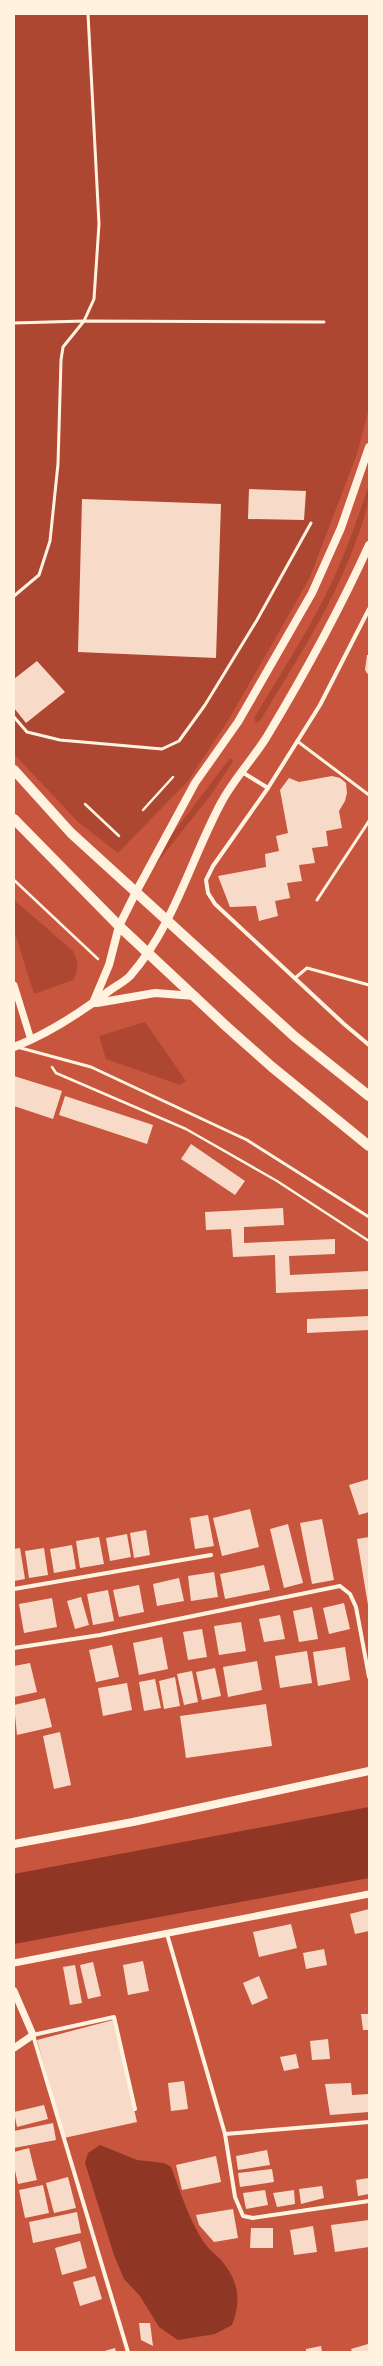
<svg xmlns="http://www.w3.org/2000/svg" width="383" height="2366" viewBox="0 0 383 2366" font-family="Lato,sans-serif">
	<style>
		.green { fill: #ae4732 }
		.water { fill: #8f3625 }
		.building { fill: #f7dbc8 }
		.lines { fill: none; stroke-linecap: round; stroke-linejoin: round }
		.path { stroke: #fff3e0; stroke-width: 2.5 }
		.service { stroke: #fff3e0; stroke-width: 3 }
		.minor { stroke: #fff3e0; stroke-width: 4 }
		.tertiary { stroke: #fff3e0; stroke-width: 7 }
		.secondary { stroke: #fff3e0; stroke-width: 8 }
		.primary { stroke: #fff3e0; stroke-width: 10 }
	</style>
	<rect width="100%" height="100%" fill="#c8553d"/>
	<g class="green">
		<polygon points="14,14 369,14 369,408 357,454 310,577 271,646 229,719 188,781 118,853 78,822 14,754"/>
		<path d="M369,485C369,508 363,522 355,544C332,607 294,664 260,721L256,723L254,718C278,678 304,638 325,596C343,561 356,523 369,485Z"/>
		<polygon points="230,758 233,760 232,763 210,796 145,878 140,877 140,874 177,828"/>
		<path d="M14,900L73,951C79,962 79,969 73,980L34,994L14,930Z"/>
		<polygon points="145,1022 186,1081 180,1085 106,1059 99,1036"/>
	</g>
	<g class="water">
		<polygon points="369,1807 369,1878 14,1944 14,1874"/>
		<path d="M100,2145L137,2160L164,2163L171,2167C180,2191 188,2216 201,2238C206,2247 213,2252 221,2260C238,2280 242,2300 232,2325L215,2334L178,2340L159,2327L140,2296L124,2279L114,2255L85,2163L88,2153Z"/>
	</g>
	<g class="building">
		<polygon points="249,489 306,491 304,520 248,519"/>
		<polygon points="82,499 221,504 216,658 78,652"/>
		<polygon points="367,655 369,655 369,676 365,670"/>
		<polygon points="37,661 65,692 26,723 14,708 14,679"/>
		<polygon points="332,776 340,778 346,783 347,793 345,801 339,811 342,828 326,831 328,846 312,848 315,863 299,865 302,881 287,883 290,898 275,901 278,916 259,921 256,906 230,907 218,876 266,867 265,854 279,851 276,836 288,833 280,790 289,778 299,782"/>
		<polygon points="14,1076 62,1091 53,1119 14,1106"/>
		<polygon points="65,1096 153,1125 147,1144 59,1115"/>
		<polygon points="191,1144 245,1181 235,1195 181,1159"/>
		<polygon points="283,1208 284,1225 244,1227 244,1243 335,1239 335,1254 289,1256 290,1275 369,1271 369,1289 276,1293 275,1255 233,1257 231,1229 206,1230 205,1212"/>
		<polygon points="369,1316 369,1330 307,1333 307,1319"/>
		<polygon points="369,1479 369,1512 359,1515 349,1485"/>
		<polygon points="250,1509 259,1547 222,1556 213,1518"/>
		<polygon points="208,1515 214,1546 195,1549 190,1518"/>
		<polygon points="322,1519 334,1580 312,1584 300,1523"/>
		<polygon points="288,1524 303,1583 284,1588 270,1529"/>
		<polygon points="146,1530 150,1555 134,1558 130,1533"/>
		<polygon points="127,1534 131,1557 110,1561 106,1538"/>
		<polygon points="99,1537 104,1564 80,1568 76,1541"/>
		<polygon points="369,1537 369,1605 368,1605 357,1539"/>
		<polygon points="72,1545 76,1569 54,1573 50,1549"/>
		<polygon points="20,1548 25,1579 14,1581 14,1549"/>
		<polygon points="44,1548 48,1575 29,1578 25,1551"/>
		<polygon points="264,1565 270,1590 225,1599 220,1574"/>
		<polygon points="214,1572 218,1597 191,1601 188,1576"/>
		<polygon points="179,1578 184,1601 157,1606 153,1584"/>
		<polygon points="139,1585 144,1612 119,1617 113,1590"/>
		<polygon points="108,1590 114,1621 93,1625 87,1594"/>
		<polygon points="81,1597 89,1625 75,1629 67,1601"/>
		<polygon points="52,1598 57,1627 24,1633 19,1604"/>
		<polygon points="344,1603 350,1629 329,1634 323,1608"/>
		<polygon points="312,1607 318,1639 299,1642 293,1611"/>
		<polygon points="280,1615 285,1639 264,1642 259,1619"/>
		<polygon points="241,1622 246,1651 219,1655 214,1626"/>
		<polygon points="202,1629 207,1657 188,1660 183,1632"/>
		<polygon points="162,1637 168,1669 139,1675 133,1643"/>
		<polygon points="112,1645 119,1677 96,1682 89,1650"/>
		<polygon points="345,1647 350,1680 318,1686 313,1652"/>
		<polygon points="307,1651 312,1683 280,1688 275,1656"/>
		<polygon points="257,1661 262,1690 228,1697 223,1667"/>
		<polygon points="30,1663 37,1692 14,1697 14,1666"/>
		<polygon points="215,1668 221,1696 202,1700 196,1672"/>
		<polygon points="192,1671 198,1702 184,1705 177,1674"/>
		<polygon points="175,1677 180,1706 164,1709 159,1681"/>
		<polygon points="155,1679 161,1708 144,1711 139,1682"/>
		<polygon points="127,1683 132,1710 103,1716 98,1688"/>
		<polygon points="45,1698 52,1727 17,1735 14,1705"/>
		<polygon points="266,1704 272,1746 186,1758 180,1716"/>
		<polygon points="60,1732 71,1785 54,1789 43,1736"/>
		<polygon points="369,1909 369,1931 355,1934 350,1914"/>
		<polygon points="291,1924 297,1948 259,1957 253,1932"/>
		<polygon points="324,1949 327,1965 306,1969 303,1953"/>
		<polygon points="143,1961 149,1991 128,1995 123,1965"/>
		<polygon points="93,1962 101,1996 88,1999 80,1965"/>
		<polygon points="75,1965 82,2003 70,2005 63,1967"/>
		<polygon points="259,1976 268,1998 252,2005 243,1983"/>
		<polygon points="361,2014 369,2014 369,2030 363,2030"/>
		<polygon points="113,2020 137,2122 64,2138 37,2040"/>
		<polygon points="328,2039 330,2059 312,2060 310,2041"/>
		<polygon points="296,2054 299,2068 284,2071 280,2057"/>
		<polygon points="184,2081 188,2109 171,2111 168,2083"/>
		<polygon points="351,2083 352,2095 369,2094 369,2112 330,2115 325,2084"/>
		<polygon points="44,2105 48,2119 17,2127 14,2112"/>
		<polygon points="53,2123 56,2140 14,2148 14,2131"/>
		<polygon points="29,2148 37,2180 18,2184 14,2166 14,2152"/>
		<polygon points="267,2150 270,2165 238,2170 236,2156"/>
		<polygon points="216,2156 221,2182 182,2190 176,2165"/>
		<polygon points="272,2169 274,2182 240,2187 238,2173"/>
		<polygon points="68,2177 76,2208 54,2213 46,2183"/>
		<polygon points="369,2178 369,2194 358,2196 356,2180"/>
		<polygon points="43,2185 49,2213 25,2218 19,2190"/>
		<polygon points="322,2186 324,2198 301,2204 299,2189"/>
		<polygon points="265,2190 268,2205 246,2209 243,2193"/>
		<polygon points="294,2190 295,2204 277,2207 273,2193"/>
		<polygon points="233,2209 238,2238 214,2242 199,2225 196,2215"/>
		<polygon points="77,2212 81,2233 33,2243 29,2222"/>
		<polygon points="369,2220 369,2247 335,2252 331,2225"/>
		<polygon points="313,2226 317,2252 294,2255 290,2230"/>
		<polygon points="251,2228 273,2228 273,2248 250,2248"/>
		<polygon points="80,2241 87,2268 62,2275 55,2248"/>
		<polygon points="95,2276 102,2299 80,2306 73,2282"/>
		<polygon points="139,2323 150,2323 153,2346 141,2340"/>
		<polygon points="368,2344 369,2352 352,2352 351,2349"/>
		<polygon points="321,2346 322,2352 306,2352 306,2349"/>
		<polygon points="115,2348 116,2352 101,2352"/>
	</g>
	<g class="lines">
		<g class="path">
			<polyline points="85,804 119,836"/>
			<polyline points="143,810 173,777"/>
			<polyline points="14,880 98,959"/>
			<polyline points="52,1067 56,1073 186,1129 277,1181 369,1241"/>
		</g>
		<g class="service">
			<polyline points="14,323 84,321 324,322"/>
			<polyline points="14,596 39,575 50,541 58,464 61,360 63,347 84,321 94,299 99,224 88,14"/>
			<polyline points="14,717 27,732 60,740 162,749 179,741 205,705 257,620 311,523"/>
			<polyline points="297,741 369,795"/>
			<polyline points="317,900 369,821"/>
			<polyline points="295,978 307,968 369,985"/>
			<polyline points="17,1047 91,1067 247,1140 369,1217"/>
		</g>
		<g class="minor">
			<polyline points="369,609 320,705 268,788 213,866 206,880 208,893 215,904 344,1024 369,1045"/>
			<polyline points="242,772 268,788"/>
			<polyline points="14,1589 211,1555"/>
			<polyline points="14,1648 100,1635 340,1586 350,1594 356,1607 369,1677"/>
			<polyline points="167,1934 225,2134 235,2197 243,2216 253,2218 369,2201"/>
			<polyline points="225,2134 369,2122"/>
			<polyline points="128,2352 33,2035 114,2017 135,2109"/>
		</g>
		<g class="tertiary">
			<polyline points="14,985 31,1040"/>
			<polyline points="14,1963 369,1894"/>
			<polyline points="14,1991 33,2035 14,2048"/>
		</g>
		<g class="secondary">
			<polyline points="93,1003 109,965 119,926 136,892 195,783 238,722 312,593 341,528 369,447"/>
			<polyline points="97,1003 155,993 195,996"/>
			<path d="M14,1047C48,1034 80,1013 109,991C116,986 124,982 130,976C174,926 190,861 221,803C233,780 252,760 266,738C304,675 339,611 369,545"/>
			<polyline points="14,1844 133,1822 369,1771"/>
		</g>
		<g class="primary">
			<polyline points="14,770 71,833 295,1037 369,1096"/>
			<polyline points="14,819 119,926 227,1027 272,1067 369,1146"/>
		</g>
	</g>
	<rect width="383" height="2366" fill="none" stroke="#fff3e0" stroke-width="30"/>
</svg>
